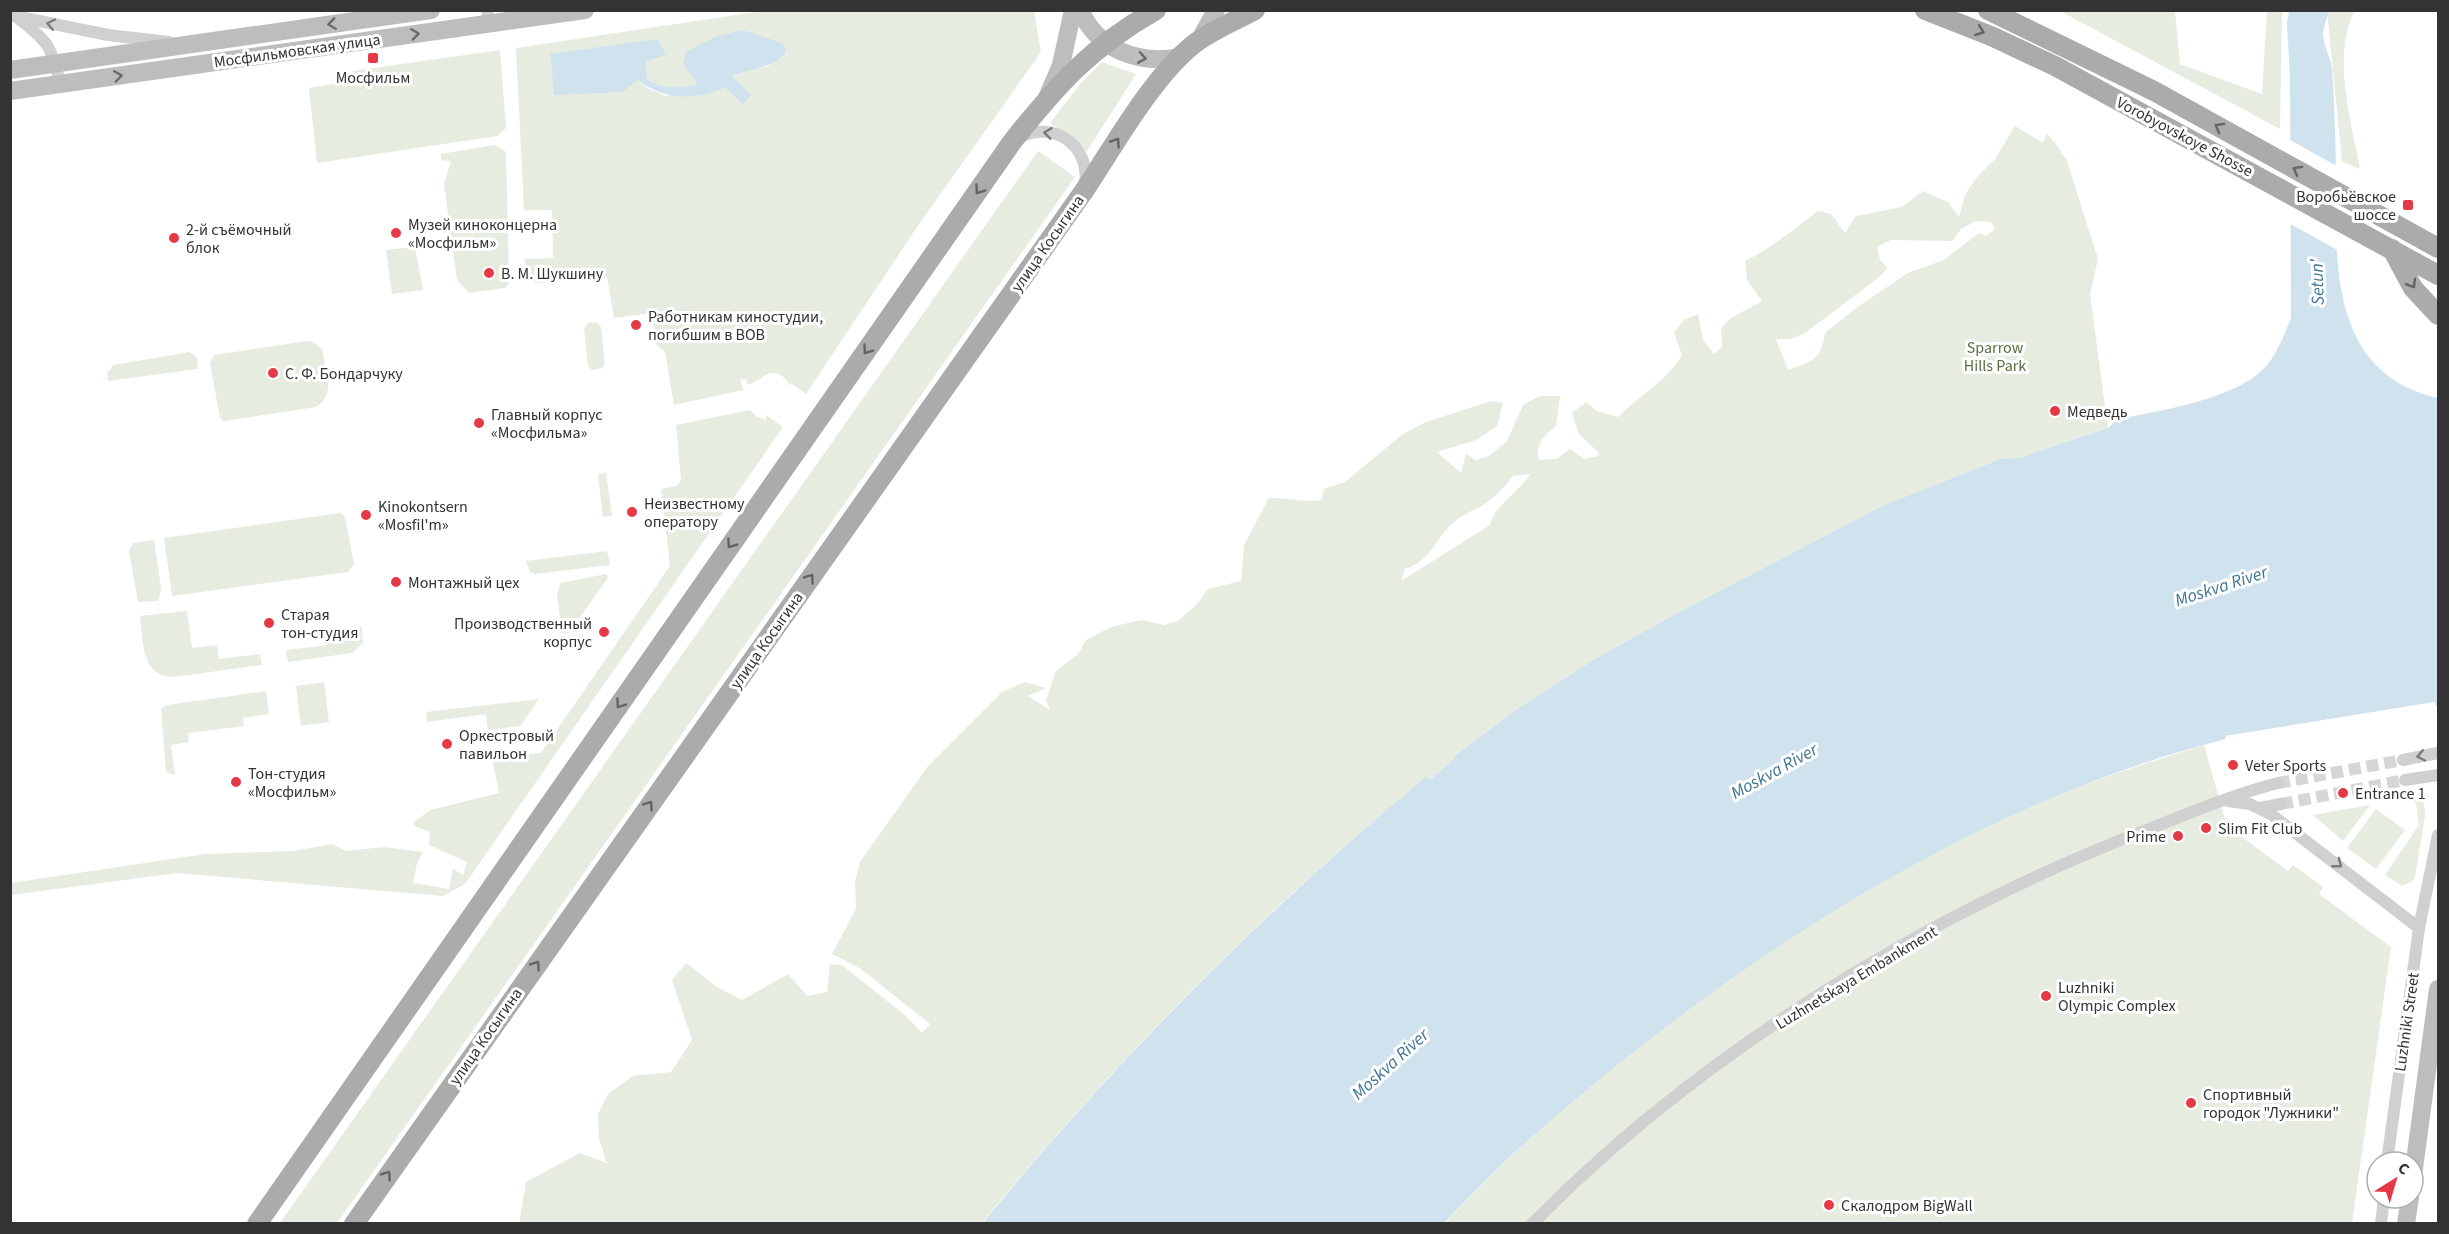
<svg xmlns="http://www.w3.org/2000/svg" width="2449" height="1234" viewBox="0 0 2449 1234" font-family="'Source Sans 3',sans-serif">
	<style>
		.green { fill: #e6ecdf; fill-rule: evenodd }
		.water { fill: #cfe2ee }
		.pier { fill: #fff }
		.lines { fill: none; stroke-linecap: round; stroke-linejoin: round }
		.street-tunnel { stroke: #d6d6d6; stroke-width: 12; stroke-dasharray: 12 6; stroke-linecap: butt }
		.street { stroke: #d0d0d0; stroke-width: 12 }
		.secondary { stroke: #bdbdbd; stroke-width: 18 }
		.primary { stroke: #ababab; stroke-width: 20 }
		.oneway { stroke: #7a7a7a }
		.oneway2 { stroke: #6a6a6a }
		.oneway3 { stroke: #636363 }
		.poi-dot { fill: #e63946; stroke: #fff; stroke-width: 2 }
		.labels { text-anchor: middle; stroke-width: 6; stroke-linejoin: round; paint-order: stroke }
		.street-label { font-size: 16px; fill: #333; stroke: #fff }
		.poi-label { font-size: 16px; fill: #333; stroke: #fff; text-anchor: start }
		.park-label { font-size: 16px; fill: #56703f; stroke: #fff }
		.water-label { font-size: 18px; font-style: italic; fill: #3f7597; stroke: #fff }
	</style>
	<rect width="100%" height="100%" fill="#fff"/>
	<g class="green">
		<path d="M769,10H1034L1041,52L915,230L806,394L790,383L791,387C774,359 764,380 748,385L746,379L740,380L743,390L674,405L665,352L656,344L652,313L614,318L607,277L537,283C525,277 524,272 525,259L553,258L552,210H524L516,48ZM550,54L645,61L647,79C651,81 655,85 659,86C692,95 751,66 783,56L768,66L748,68L732,76L666,96L647,88L638,80L554,95Z"/>
		<polygon points="2060,11 2175,11 2180,64 2262,94 2267,11 2282,11 2280,129"/>
		<path d="M2327,11H2354C2332,60 2351,118 2360,169L2342,161Z"/>
		<polygon points="500,50 506,128 497,136 317,163 309,88 351,81 352,71"/>
		<polygon points="1102,62 1136,74 1087,151 1070,135 1050,123 1081,83"/>
		<path d="M2015,126L2043,143L2047,133L2061,151V154L2066,158L2098,259L2090,294L2108,428L2019,458L2000,459L1882,506L1668,618L1593,660L1520,707L1456,755L1451,762L1430,780L1427,777C1264,909 1115,1061 982,1223L519,1224L526,1182L580,1153L607,1163L599,1139L598,1114L608,1094L633,1076L671,1072L692,1040L672,980L686,963L717,987L742,1000L788,974L807,996L827,992L830,964L842,965L906,1016L922,1033L930,1024L861,969L832,954L856,909L855,881L860,862L928,766L1002,692L1025,682L1046,688L1028,696L1050,710L1046,700L1056,671L1078,654L1086,640L1111,627L1141,620L1164,625L1178,621L1197,604L1208,589L1241,581L1244,545L1269,498C1287,497 1303,503 1321,500L1324,489L1345,482L1403,434L1426,422L1491,401L1503,403L1497,426L1476,440L1437,452L1461,473L1466,454L1476,460L1489,456L1507,441L1523,405L1540,396H1560L1556,426C1544,436 1535,443 1539,460L1557,459L1570,449L1584,459L1598,456L1600,454L1579,434L1572,413L1586,402L1597,411L1618,417C1640,395 1666,382 1682,355L1674,333L1684,320L1698,314L1703,340L1714,354L1722,347L1721,328L1731,318L1762,301L1747,280L1745,261C1771,249 1795,228 1818,211L1831,214L1845,233L1856,216L1902,207L1923,191L1948,202L1959,217L1965,195L1976,178L1995,159ZM1976,221L1991,222L1995,229L1986,236L1979,233L1944,260L1908,273L1856,308L1825,333C1821,360 1812,362 1788,370L1776,339H1790L1805,333L1878,278L1888,268L1880,260L1877,247L1891,240L1952,241L1961,229ZM1530,474C1520,492 1494,505 1490,525L1401,581L1405,569C1432,560 1433,542 1451,525C1461,515 1471,512 1483,505C1494,498 1505,487 1513,476Z"/>
		<polygon points="495,145 506,152 509,283 505,288 469,293 457,280 444,184 451,161 441,160 441,154"/>
		<polygon points="1038,151 1075,177 337,1223 280,1223"/>
		<polygon points="415,247 423,290 392,294 386,250"/>
		<polygon points="589,322 597,323 601,327 605,364 602,368 592,370 588,366 584,328"/>
		<path d="M307,341L313,342L322,349C325,369 337,394 316,407L224,421L220,418L210,364L214,355Z"/>
		<polygon points="190,352 197,358 198,369 108,381 107,373 113,365"/>
		<polygon points="750,410 756,416 766,420 766,415 783,427 465,884 443,896 177,873 11,895 11,883 205,854 293,851 332,844 346,851 383,847 423,852 417,863 413,883 449,889 453,869 463,875 467,862 429,845 430,832 414,826 414,822 430,810 499,793 492,758 541,753 670,566 661,489 677,486 681,480 676,425"/>
		<polygon points="606,473 612,516 603,517 598,474"/>
		<polygon points="340,513 345,517 354,564 348,572 172,596 164,538"/>
		<polygon points="154,540 161,587 159,601 138,602 129,551 133,543"/>
		<polygon points="607,551 610,565 535,574 530,572 526,561"/>
		<polygon points="606,574 608,578 568,634 562,633 557,594 561,583"/>
		<path d="M187,611L192,648L217,645L219,659L260,654L262,665L174,677C141,678 143,640 140,616Z"/>
		<polygon points="362,627 363,643 352,653 288,662 286,650 328,645 327,630"/>
		<polygon points="324,682 329,722 301,726 296,686"/>
		<polygon points="266,691 269,714 243,718 244,726 188,733 189,742 171,745 175,775 166,772 161,708 167,705"/>
		<polygon points="539,699 520,726 488,730 486,714 427,722 426,712"/>
		<path d="M2204,745L2227,826L2288,871L2293,865L2323,887L2319,894L2391,947L2352,1223L1444,1224C1470,1198 1495,1171 1522,1146C1671,1007 1864,877 2053,797C2102,777 2153,761 2204,745Z"/>
		<polygon points="2412,799 2424,803 2425,816 2415,877 2411,882 2402,886 2385,875 2419,825 2416,803"/>
		<polygon points="2370,805 2343,841 2313,815"/>
		<polygon points="2376,809 2405,830 2376,869 2347,848"/>
	</g>
	<g class="water">
		<path d="M2289,11H2329C2327,18 2324,25 2323,33C2323,44 2330,57 2332,68C2334,89 2334,111 2335,132C2340,228 2313,370 2438,398V706L2436,707L2435,702L2226,736V739C1968,804 1720,969 1524,1144C1496,1169 1470,1197 1444,1223L982,1224C1115,1061 1265,910 1427,776L1430,780L1451,762L1456,755L1520,707L1593,660L1668,618L1882,506L2000,459L2019,458L2108,428L2116,420C2159,410 2223,402 2258,374C2275,361 2283,337 2291,318L2290,76L2287,23Z"/>
		<path d="M742,30L782,43L786,50C779,68 748,68 732,76L751,95L743,104L725,87C698,101 662,100 638,80L622,92L554,95L550,54L658,39L666,55L646,61L647,79C662,90 680,88 698,84L683,63L686,52L715,37Z"/>
	</g>
	<g class="pier">
		<polygon points="2285,137 2340,168 2341,252 2285,221"/>
		<polygon points="2435,702 2436,710 2433,705 2229,738 2228,741 2226,739 2226,736"/>
	</g>
	<g class="lines">
		<g class="street-tunnel">
			<polyline points="2278,783 2403,760"/>
			<polyline points="2281,804 2405,780"/>
		</g>
		<g class="street">
			<polyline points="487,10 489,23"/>
			<polyline points="10,15 108,35 169,42"/>
			<path d="M19,19C48,41 52,47 60,84"/>
			<path d="M1019,138C1053,119 1091,146 1085,184"/>
			<polyline points="2403,760 2438,753"/>
			<polyline points="2405,780 2438,775"/>
			<polyline points="2228,801 2250,804 2272,815 2419,928"/>
			<polyline points="2260,808 2281,804"/>
			<polyline points="2387,1162 2419,928 2438,835"/>
			<path d="M1532,1224C1702,1051 1928,913 2154,827C2195,811 2235,794 2278,783"/>
			<polyline points="2381,1224 2384,1198"/>
		</g>
		<g class="secondary">
			<path d="M1080,10C1098,50 1139,65 1180,57"/>
			<polyline points="1199,41 1216,10"/>
			<polyline points="10,70 431,10"/>
			<polyline points="10,91 585,10"/>
			<polyline points="1048,95 1061,65 1073,10"/>
			<polyline points="2413,1176 2438,989"/>
			<polyline points="2406,1224 2410,1198"/>
		</g>
		<g class="primary">
			<polyline points="1925,10 1991,36 2055,66 2438,275"/>
			<polyline points="1988,10 2154,91 2438,248"/>
			<polyline points="2392,249 2413,288 2438,315"/>
			<path d="M257,1224L1012,142C1058,84 1091,47 1156,10"/>
			<path d="M354,1224L1084,191C1114,146 1155,72 1198,41C1215,29 1237,20 1255,10"/>
		</g>
	</g>
	<defs><path id="oneway-chevron" d="M-2-3.5L2.5 0L-2 3.5" fill="none" stroke-width="1.6" stroke-linecap="round" stroke-linejoin="round" transform="scale(1.5)"/></defs>
	<g class="oneway">
		<use href="#oneway-chevron" transform="translate(51 24) rotate(-168)"/>
		<use href="#oneway-chevron" transform="translate(1048 133) rotate(-173)"/>
		<use href="#oneway-chevron" transform="translate(2421 756) rotate(168)"/>
		<use href="#oneway-chevron" transform="translate(2338 864) rotate(38)"/>
	</g>
	<g class="oneway2">
		<use href="#oneway-chevron" transform="translate(332 24) rotate(172)"/>
		<use href="#oneway-chevron" transform="translate(415 34) rotate(-8)"/>
		<use href="#oneway-chevron" transform="translate(1142 58) rotate(10)"/>
		<use href="#oneway-chevron" transform="translate(118 76) rotate(-8)"/>
	</g>
	<g class="oneway3">
		<use href="#oneway-chevron" transform="translate(1980 31) rotate(21)"/>
		<use href="#oneway-chevron" transform="translate(2219 127) rotate(-151)"/>
		<use href="#oneway-chevron" transform="translate(1116 142) rotate(-56)"/>
		<use href="#oneway-chevron" transform="translate(2297 170) rotate(-151)"/>
		<use href="#oneway-chevron" transform="translate(979 190) rotate(125)"/>
		<use href="#oneway-chevron" transform="translate(2412 284) rotate(59)"/>
		<use href="#oneway-chevron" transform="translate(867 350) rotate(125)"/>
		<use href="#oneway-chevron" transform="translate(731 544) rotate(125)"/>
		<use href="#oneway-chevron" transform="translate(810 578) rotate(-55)"/>
		<use href="#oneway-chevron" transform="translate(620 704) rotate(125)"/>
		<use href="#oneway-chevron" transform="translate(649 805) rotate(-55)"/>
		<use href="#oneway-chevron" transform="translate(536 965) rotate(-55)"/>
		<use href="#oneway-chevron" transform="translate(387 1175) rotate(-55)"/>
	</g>
	<g class="poi-dot">
		<rect x="367" y="52" width="12" height="12" rx="3"/>
		<rect x="2402" y="199" width="12" height="12" rx="3"/>
		<circle cx="396" cy="233" r="6"/>
		<circle cx="174" cy="238" r="6"/>
		<circle cx="489" cy="273" r="6"/>
		<circle cx="636" cy="325" r="6"/>
		<circle cx="273" cy="373" r="6"/>
		<circle cx="2055" cy="411" r="6"/>
		<circle cx="479" cy="423" r="6"/>
		<circle cx="632" cy="512" r="6"/>
		<circle cx="366" cy="515" r="6"/>
		<circle cx="396" cy="582" r="6"/>
		<circle cx="269" cy="623" r="6"/>
		<circle cx="604" cy="632" r="6"/>
		<circle cx="447" cy="744" r="6"/>
		<circle cx="2233" cy="765" r="6"/>
		<circle cx="236" cy="782" r="6"/>
		<circle cx="2343" cy="793" r="6"/>
		<circle cx="2206" cy="828" r="6"/>
		<circle cx="2178" cy="836" r="6"/>
		<circle cx="2046" cy="996" r="6"/>
		<circle cx="2191" cy="1103" r="6"/>
		<circle cx="1829" cy="1205" r="6"/>
	</g>
	<g class="labels">
		<g class="street-label">
			<text transform="translate(297 50) rotate(-8)" y="6">Мосфильмовская улица</text>
			<text transform="translate(2185 136) rotate(28)" y="6">Vorobyovskoye Shosse</text>
			<text transform="translate(1047 243) rotate(-55)" y="6">улица Косыгина</text>
			<text transform="translate(766 640) rotate(-55)" y="6">улица Косыгина</text>
			<text transform="translate(1856 977) rotate(-31)" y="6">Luzhnetskaya Embankment</text>
			<text transform="translate(2406 1022) rotate(-82)" y="6">Luzhniki Street</text>
			<text transform="translate(485 1036) rotate(-55)" y="6">улица Косыгина</text>
		</g>
		<g class="poi-label">
			<text x="373" y="83" text-anchor="middle">Мосфильм</text>
			<text x="2396" y="202" text-anchor="end">Воробьёвское<tspan x="2396" dy="18">шоссе</tspan></text>
			<text x="408" y="230">Музей киноконцерна<tspan x="408" dy="18">«Мосфильм»</tspan></text>
			<text x="186" y="235">2-й съёмочный<tspan x="186" dy="18">блок</tspan></text>
			<text x="501" y="279">В. М. Шукшину</text>
			<text x="648" y="322">Работникам киностудии,<tspan x="648" dy="18">погибшим в ВОВ</tspan></text>
			<text x="285" y="379">С. Ф. Бондарчуку</text>
			<text x="2067" y="417">Медведь</text>
			<text x="491" y="420">Главный корпус<tspan x="491" dy="18">«Мосфильма»</tspan></text>
			<text x="644" y="509">Неизвестному<tspan x="644" dy="18">оператору</tspan></text>
			<text x="378" y="512">Kinokontsern<tspan x="378" dy="18">«Mosfil'm»</tspan></text>
			<text x="408" y="588">Монтажный цех</text>
			<text x="281" y="620">Старая<tspan x="281" dy="18">тон-студия</tspan></text>
			<text x="592" y="629" text-anchor="end">Производственный<tspan x="592" dy="18">корпус</tspan></text>
			<text x="459" y="741">Оркестровый<tspan x="459" dy="18">павильон</tspan></text>
			<text x="2245" y="771">Veter Sports</text>
			<text x="248" y="779">Тон-студия<tspan x="248" dy="18">«Мосфильм»</tspan></text>
			<text x="2355" y="799">Entrance 1</text>
			<text x="2218" y="834">Slim Fit Club</text>
			<text x="2166" y="842" text-anchor="end">Prime</text>
			<text x="2058" y="993">Luzhniki<tspan x="2058" dy="18">Olympic Complex</tspan></text>
			<text x="2203" y="1100">Спортивный<tspan x="2203" dy="18">городок "Лужники"</tspan></text>
			<text x="1841" y="1211">Скалодром BigWall</text>
		</g>
		<g class="park-label">
			<text x="1995" y="353">Sparrow<tspan x="1995" dy="18">Hills Park</tspan></text>
		</g>
		<g class="water-label">
			<text transform="translate(2317 282) rotate(-92)" y="6">Setun'</text>
			<text transform="translate(2221 586) rotate(-18)" y="6">Moskva River</text>
			<text transform="translate(1774 771) rotate(-29)" y="6">Moskva River</text>
			<text transform="translate(1390 1064) rotate(-42)" y="6">Moskva River</text>
		</g>
	</g>
	<rect width="2449" height="1234" fill="none" stroke="#333333" stroke-width="24"/>
	<g transform="translate(2395 1180) rotate(37)"><circle r="28" fill="#ffffff" stroke="#adadad" stroke-width="1.5"/>
	<path d="M0-4.5L10 22L0 15L-10 22Z" fill="#e63946"/>
	<text y="-9" font-size="16" font-weight="bold" text-anchor="middle" fill="#333333">С</text>
	</g>
</svg>
